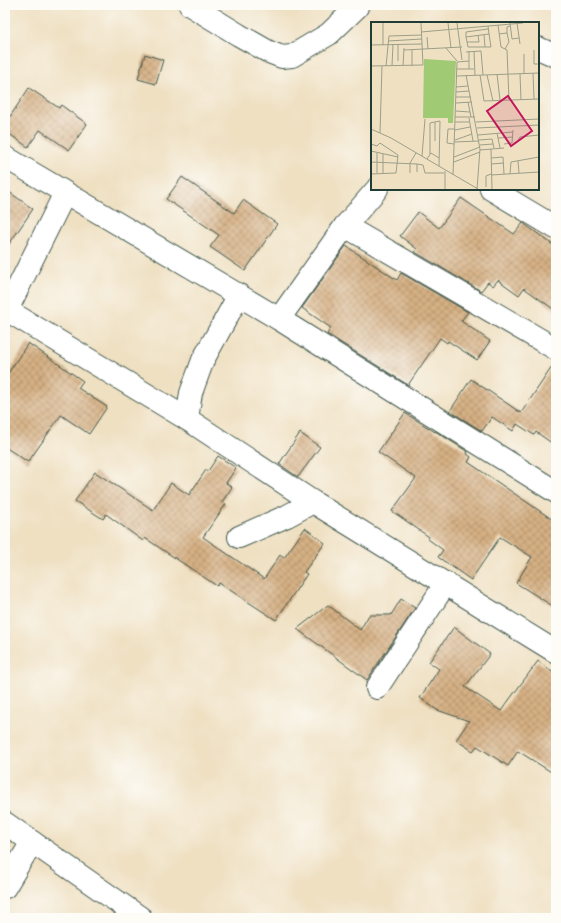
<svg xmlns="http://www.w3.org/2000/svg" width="561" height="923" viewBox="0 0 561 923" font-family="'Balsamiq Sans',sans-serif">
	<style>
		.building { fill: url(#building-cross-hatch) }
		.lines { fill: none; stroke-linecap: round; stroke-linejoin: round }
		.minor-casing { stroke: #3e5549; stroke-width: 24 }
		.minor { stroke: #fff; stroke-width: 22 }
		.inset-road { fill: none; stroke: #9c9f89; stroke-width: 1 }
		.view { fill: #c2185b; fill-opacity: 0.15; stroke: #c2185b; stroke-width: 2 }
		.inset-edge { fill: none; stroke: #1f3d34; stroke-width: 2 }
	</style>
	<defs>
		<pattern id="building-cross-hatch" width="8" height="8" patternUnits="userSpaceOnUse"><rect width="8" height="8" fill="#d6b084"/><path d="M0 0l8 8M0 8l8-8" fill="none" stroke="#ad906d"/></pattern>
	</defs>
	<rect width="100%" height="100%" fill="#fdfcf7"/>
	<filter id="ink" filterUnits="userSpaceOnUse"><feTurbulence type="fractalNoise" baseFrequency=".025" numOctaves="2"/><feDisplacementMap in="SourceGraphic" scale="8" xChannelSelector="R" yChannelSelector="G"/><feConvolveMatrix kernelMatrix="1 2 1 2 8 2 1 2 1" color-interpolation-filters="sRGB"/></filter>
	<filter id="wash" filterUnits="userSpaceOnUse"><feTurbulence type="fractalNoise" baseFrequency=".012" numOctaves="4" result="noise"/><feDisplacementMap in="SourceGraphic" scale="16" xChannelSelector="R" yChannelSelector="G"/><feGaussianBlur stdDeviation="0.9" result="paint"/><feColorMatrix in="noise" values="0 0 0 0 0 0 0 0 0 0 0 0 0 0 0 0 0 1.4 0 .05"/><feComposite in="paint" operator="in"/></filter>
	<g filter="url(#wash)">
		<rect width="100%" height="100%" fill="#efe0c2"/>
		<g id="blocks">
			<g class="building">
				<polygon points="145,54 163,60 156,84 138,79"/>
				<polygon points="29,88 59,108 61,105 87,124 69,150 40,130 28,147 5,131 5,124"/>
				<polygon points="182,177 234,213 243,200 277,224 245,271 210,247 219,235 166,199"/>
				<polygon points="5,189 33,209 5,250"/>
				<polygon points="461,198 514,234 523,223 556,247 556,311 524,288 519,295 498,280 493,286 488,282 481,291 415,252 417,249 400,236 418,212 439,228"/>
				<polygon points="346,246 397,280 401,273 468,312 461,321 490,341 477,360 448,341 447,343 440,338 408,385 327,334 331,328 302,308"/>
				<polygon points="28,343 83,381 78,388 107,407 89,434 61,415 28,462 5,447 5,378"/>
				<polygon points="556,361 556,446 536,432 534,435 517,424 513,431 492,417 482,431 450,411 471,379 521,413"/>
				<polygon points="405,413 435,432 435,431 468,452 467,454 471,457 468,462 556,522 556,608 516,583 532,557 500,537 471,580 438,557 443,550 428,539 429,537 392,511 416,478 378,452"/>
				<polygon points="300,433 320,447 298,477 279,464"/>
				<polygon points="218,456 236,468 226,483 232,487 222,502 226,504 203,537 264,579 280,555 284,558 305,528 325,543 304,572 307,574 276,620 219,583 217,586 145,538 143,541 106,514 103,519 75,501 95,472 153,510 171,483 189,495 206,470 208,471"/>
				<polygon points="401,599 415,608 367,680 297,629 328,605 360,630 369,615 391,615"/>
				<polygon points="454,627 490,654 465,687 501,711 538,661 556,675 556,775 518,751 508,766 477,746 473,751 456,740 469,721 437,710 420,698 439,669 429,662"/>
			</g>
		</g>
	</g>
	<g filter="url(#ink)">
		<use href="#blocks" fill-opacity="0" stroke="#3e5549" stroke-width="1"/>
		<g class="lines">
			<defs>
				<g id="minor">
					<polyline points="190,5 239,35 269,52 282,57 292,56 329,34 357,7"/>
					<polyline points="538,48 556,56"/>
					<polyline points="5,157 279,319 556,492"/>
					<polyline points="491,189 556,228"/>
					<polyline points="345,226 556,349"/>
					<polyline points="5,309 187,419 313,502 556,652"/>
					<polyline points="7,310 65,193"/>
					<polyline points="279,319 345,226 377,189"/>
					<polyline points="187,419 191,393 203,360 239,295"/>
					<polyline points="239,537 287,516 313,502"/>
					<polyline points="377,688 446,583"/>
					<polyline points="5,823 141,918"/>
					<polyline points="5,887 32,842"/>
				</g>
			</defs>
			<use href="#minor" class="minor-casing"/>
			<use href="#minor" class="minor"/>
		</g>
	</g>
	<g transform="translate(371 22)">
		<rect width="168" height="168" fill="#efe0c2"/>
		<path d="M53,37L85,39L82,101H77V96H52Z" fill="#a1ca75"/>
		<path class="inset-road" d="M77,1L80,26M86,1L91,38M139,1L141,17L148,16M146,1L149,22M127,3L130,25L136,28L138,78M117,4L118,12L120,25H97L95,15L118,12M50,10L152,1M128,12L136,11V5L139,4M113,13L114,25M56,15L57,27M95,15V10L117,7M17,19L51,17M96,20H108L107,13M0,23L51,22M12,23V1M75,26L86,39M134,27L138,20L136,11M33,28L91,25M163,28V42H168M98,29V47M103,29L104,53M95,30L110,29L112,53M153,32V52M27,39V22M0,44L52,43L50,1M15,44L18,14L51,13M21,44L22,22M32,44L33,26M41,44V28M86,47H103M162,51L163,77M126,52L129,78M149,52L150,78M95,53L109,127L106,167M109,53L113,79L168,77M116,53L122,79M86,54L168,51M85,65L97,64M85,70L98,69M85,75H100M97,80L100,95M85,81L101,80M85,89L99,90M84,95H104M98,96L102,119M64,100V119M84,100H98M105,100L168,97M106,106L168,103M0,107L20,116L107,167M84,108L99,105M9,111L11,44M126,111L129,126M107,113L142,110M127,116L142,115M84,118L101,112M108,118L121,117L123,126M147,118L149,115L168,113M83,120L108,119M0,122L6,124L9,121L27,133L25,151L0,152M83,122L76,121L77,107H84M133,122L141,121L142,108M109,123L122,122M120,127L121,167M109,128L133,126M0,129L27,135M59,132V101L69,99L68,144M51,134L54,97M83,135L109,125M120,136L132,135L133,152M56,137L60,131L68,136M147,139L148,151M0,140L46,142M83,140L109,130M120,142L133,141M74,149V167M46,150V142L52,143L54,151H73M6,151V131M12,151V132M39,151V141L45,131M139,152L140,140L168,135M82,153L86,40L98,39M120,153L168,150M115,165V154L120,152"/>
		<path class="view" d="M137,74L161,109L140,124L116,89Z"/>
		<rect width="168" height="168" class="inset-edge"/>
	</g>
	<rect width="561" height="923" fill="none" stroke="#fdfcf7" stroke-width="20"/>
</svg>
